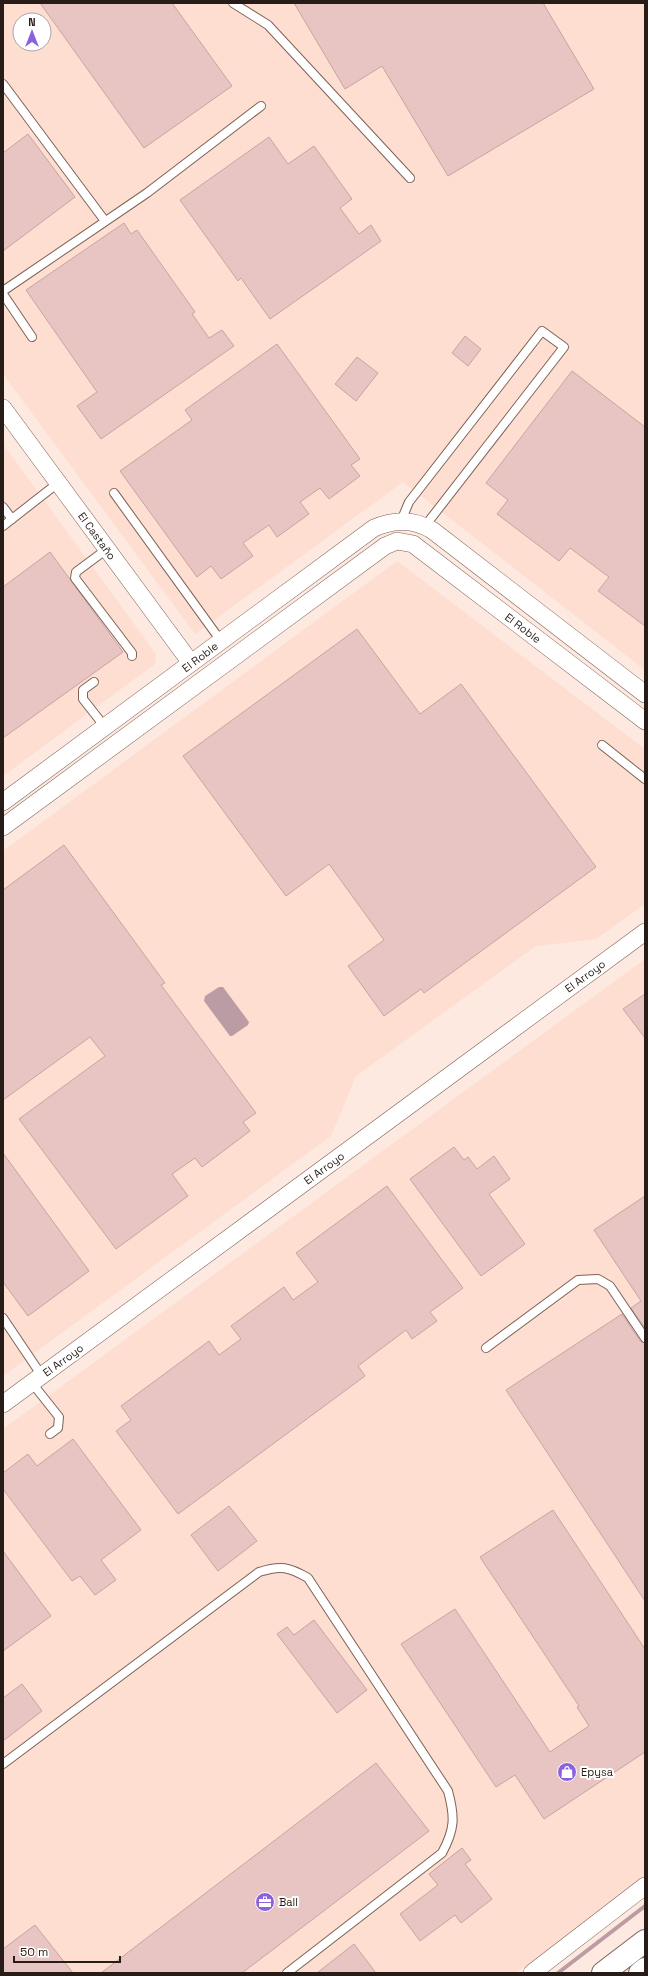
<svg xmlns="http://www.w3.org/2000/svg" width="648" height="1976" viewBox="0 0 648 1976" font-family="'Space Grotesk',sans-serif">
	<style>
		.built { fill: #feded0; fill-rule: evenodd }
		.water { fill: #bc9ca4 }
		.lines { fill: none; stroke-linecap: round; stroke-linejoin: round }
		.stream { stroke: #bc9ca4; stroke-width: 4 }
		.building { fill: #e8c5c2; stroke: #c6a4a1 }
		.service-casing { stroke: #7e6256; stroke-width: 10 }
		.minor-casing { stroke: #7e6256; stroke-width: 18 }
		.secondary-casing { stroke: #7e6256; stroke-width: 24 }
		.service { stroke: #fff; stroke-width: 8 }
		.minor { stroke: #fff; stroke-width: 17 }
		.secondary { stroke: #fff; stroke-width: 22 }
		.labels { text-anchor: middle; stroke-width: 4; stroke-linejoin: round; paint-order: stroke }
		.street-label { font-size: 11px; fill: #271c17; stroke: #fff }
		.poi-label { font-size: 11px; fill: #271c17; stroke: #fff; text-anchor: start }
	</style>
	<rect width="100%" height="100%" fill="#fde9e0"/>
	<g class="built">
		<path d="M3,3H645V670L403,482L195,634L3,374ZM20,20H44V44H20Z"/>
		<polygon points="3,444 156,654 155,664 3,776"/>
		<polygon points="397,561 645,749 645,904 596,939 536,946 356,1076 331,1136 3,1376 3,851"/>
		<polygon points="645,959 645,1878 516,1973 3,1973 3,1429"/>
	</g>
	<polygon class="water" points="219,987 223,987 249,1022 248,1025 232,1036 230,1036 204,1001 205,996"/>
	<g class="lines">
		<polyline class="stream" points="558,1973 645,1906"/>
	</g>
	<g class="building">
		<polygon points="40,3 172,3 232,86 144,148"/>
		<polygon points="294,3 543,3 594,89 448,176 382,66 345,89"/>
		<polygon points="28,134 75,197 3,251 3,153"/>
		<polygon points="269,137 288,164 314,146 352,199 340,208 359,234 371,225 381,241 270,319 241,278 238,281 180,200"/>
		<polygon points="124,223 131,234 137,230 195,312 192,314 209,338 222,330 234,346 101,439 77,406 97,392 26,290"/>
		<polygon points="465,336 481,349 468,366 452,353"/>
		<polygon points="277,344 360,459 351,465 360,476 329,499 320,488 300,502 309,514 277,537 269,525 243,543 253,556 221,579 211,566 197,577 120,471 192,420 185,410"/>
		<polygon points="357,357 378,373 356,401 335,384"/>
		<polygon points="572,371 645,427 645,626 598,591 609,577 570,548 559,561 497,514 508,500 486,483"/>
		<polygon points="50,552 123,652 3,738 3,587"/>
		<polygon points="357,629 420,714 461,684 596,867 424,993 421,989 384,1016 348,966 384,940 329,864 286,896 183,756"/>
		<polygon points="64,845 165,983 161,985 256,1113 243,1122 250,1131 202,1167 195,1158 172,1174 188,1196 116,1249 19,1119 105,1056 90,1037 3,1100 3,890"/>
		<polygon points="645,994 645,1038 623,1009"/>
		<polygon points="454,1147 464,1160 468,1157 477,1169 494,1156 510,1179 489,1194 525,1244 481,1276 410,1179"/>
		<polygon points="3,1153 89,1271 28,1316 3,1282"/>
		<polygon points="387,1186 463,1288 430,1312 437,1321 412,1339 406,1330 358,1366 365,1376 178,1514 116,1431 131,1420 121,1406 209,1341 219,1355 241,1339 231,1326 284,1287 293,1300 318,1282 296,1253"/>
		<polygon points="645,1196 645,1328 631,1308 641,1301 594,1230"/>
		<polygon points="622,1314 640,1341 645,1343 645,1601 506,1390"/>
		<polygon points="73,1439 141,1530 101,1560 116,1580 95,1595 80,1576 72,1581 3,1489 3,1473 28,1454 37,1466"/>
		<polygon points="229,1506 257,1541 218,1571 191,1535"/>
		<polygon points="553,1510 645,1649 645,1752 544,1819 515,1775 496,1787 401,1644 455,1609 550,1752 589,1726 577,1707 579,1706 480,1557"/>
		<polygon points="3,1551 51,1616 3,1651"/>
		<polygon points="314,1620 367,1690 337,1713 277,1634 287,1627 294,1635"/>
		<polygon points="22,1684 42,1711 3,1741 3,1698"/>
		<polygon points="376,1763 429,1831 242,1973 101,1973"/>
		<polygon points="462,1848 471,1860 465,1864 492,1899 461,1923 455,1915 420,1941 400,1914 438,1885 429,1874"/>
		<polygon points="35,1925 73,1973 3,1973 3,1949"/>
		<polygon points="354,1944 376,1973 317,1973"/>
	</g>
	<g class="lines">
		<defs>
			<g id="service">
				<polyline points="233,3 268,25 410,178"/>
				<polyline points="3,84 105,221"/>
				<polyline points="3,291 147,193 261,106"/>
				<polyline points="3,294 32,337"/>
				<polyline points="114,493 221,641"/>
				<polyline points="3,507 12,519"/>
				<polyline points="401,521 409,502 542,331 564,347 425,526"/>
				<polyline points="3,526 58,483"/>
				<polyline points="107,549 76,572 75,578 132,653 132,656"/>
				<polyline points="94,682 83,690 83,699 105,727"/>
				<polyline points="602,745 645,779"/>
				<polyline points="3,1318 42,1376"/>
				<polyline points="486,1348 578,1280 598,1279 610,1286 645,1338"/>
				<polyline points="32,1383 59,1417 58,1428 50,1434"/>
				<path d="M3,1764L259,1572C281,1565 289,1567 308,1578L448,1791C455,1817 455,1829 442,1853L287,1973"/>
			</g>
			<g id="minor">
				<polyline points="3,408 191,663"/>
				<path d="M3,802L374,528C395,519 413,519 432,530L645,694"/>
				<polyline points="3,827 385,546 397,541 413,544 645,721"/>
				<polyline points="3,1404 645,932"/>
				<polyline points="532,1973 645,1886"/>
			</g>
			<g id="secondary">
				<polyline points="603,1973 645,1941"/>
				<polyline points="640,1973 645,1969"/>
			</g>
		</defs>
		<use href="#service" class="service-casing"/>
		<use href="#minor" class="minor-casing"/>
		<use href="#secondary" class="secondary-casing"/>
		<use href="#service" class="service"/>
		<use href="#minor" class="minor"/>
		<use href="#secondary" class="secondary"/>
	</g>
	<defs>
		<symbol id="shop-disc" viewBox="-11 -11 22 22"><circle r="9.5" fill="#8c62dc" stroke="#fff"/><path d="M-5-2.5h2.3a2.7 3.5 0 0 1 5.4 0H5L5.5 6h-11ZM-1.5-2.5h3a1.5 2.3 0 0 0-3 0Z" fill="#fff"/></symbol>
		<symbol id="office-disc" viewBox="-11 -11 22 22"><circle r="9.5" fill="#8c62dc" stroke="#fff"/><path d="M-6-3h4V-5.5h4V-3h4V5H-6ZM-1-4.5V-3h2v-1.5ZM-6 0V1H6V0Z" fill="#fff"/></symbol>
	</defs>
	<g fill-rule="evenodd">
		<use href="#shop-disc" x="556" y="1761" width="22" height="22"/>
		<use href="#office-disc" x="254" y="1891" width="22" height="22"/>
	</g>
	<g class="labels">
		<g class="street-label">
			<text transform="translate(97 536) rotate(54)" y="4">El Castaño</text>
			<text transform="translate(523 628) rotate(37)" y="4">El Roble</text>
			<text transform="translate(200 657) rotate(-37)" y="4">El Roble</text>
			<text transform="translate(585 976) rotate(-36)" y="4">El Arroyo</text>
			<text transform="translate(324 1168) rotate(-36)" y="4">El Arroyo</text>
			<text transform="translate(63 1360) rotate(-36)" y="4">El Arroyo</text>
		</g>
		<g class="poi-label">
			<text x="581" y="1776">Epysa</text>
			<text x="279" y="1906">Ball</text>
		</g>
	</g>
	<rect width="648" height="1976" fill="none" stroke="#271c17" stroke-width="8"/>
	<g transform="translate(32 32)"><circle r="19" fill="#ffffff" stroke="#a9a4a2"/>
	<path d="M0-3L7 15L0 10L-7 15Z" fill="#8c62dc"/>
	<text y="-6" font-size="11" font-weight="bold" text-anchor="middle" fill="#271c17">N</text>
	</g>
	<path d="M14 1956v6h106v-6" fill="none" stroke="#271c17" stroke-width="2"/>
	<text x="20" y="1956" font-size="12" fill="#271c17" stroke="#ffffff" stroke-width="3" paint-order="stroke">50 m</text>
</svg>
